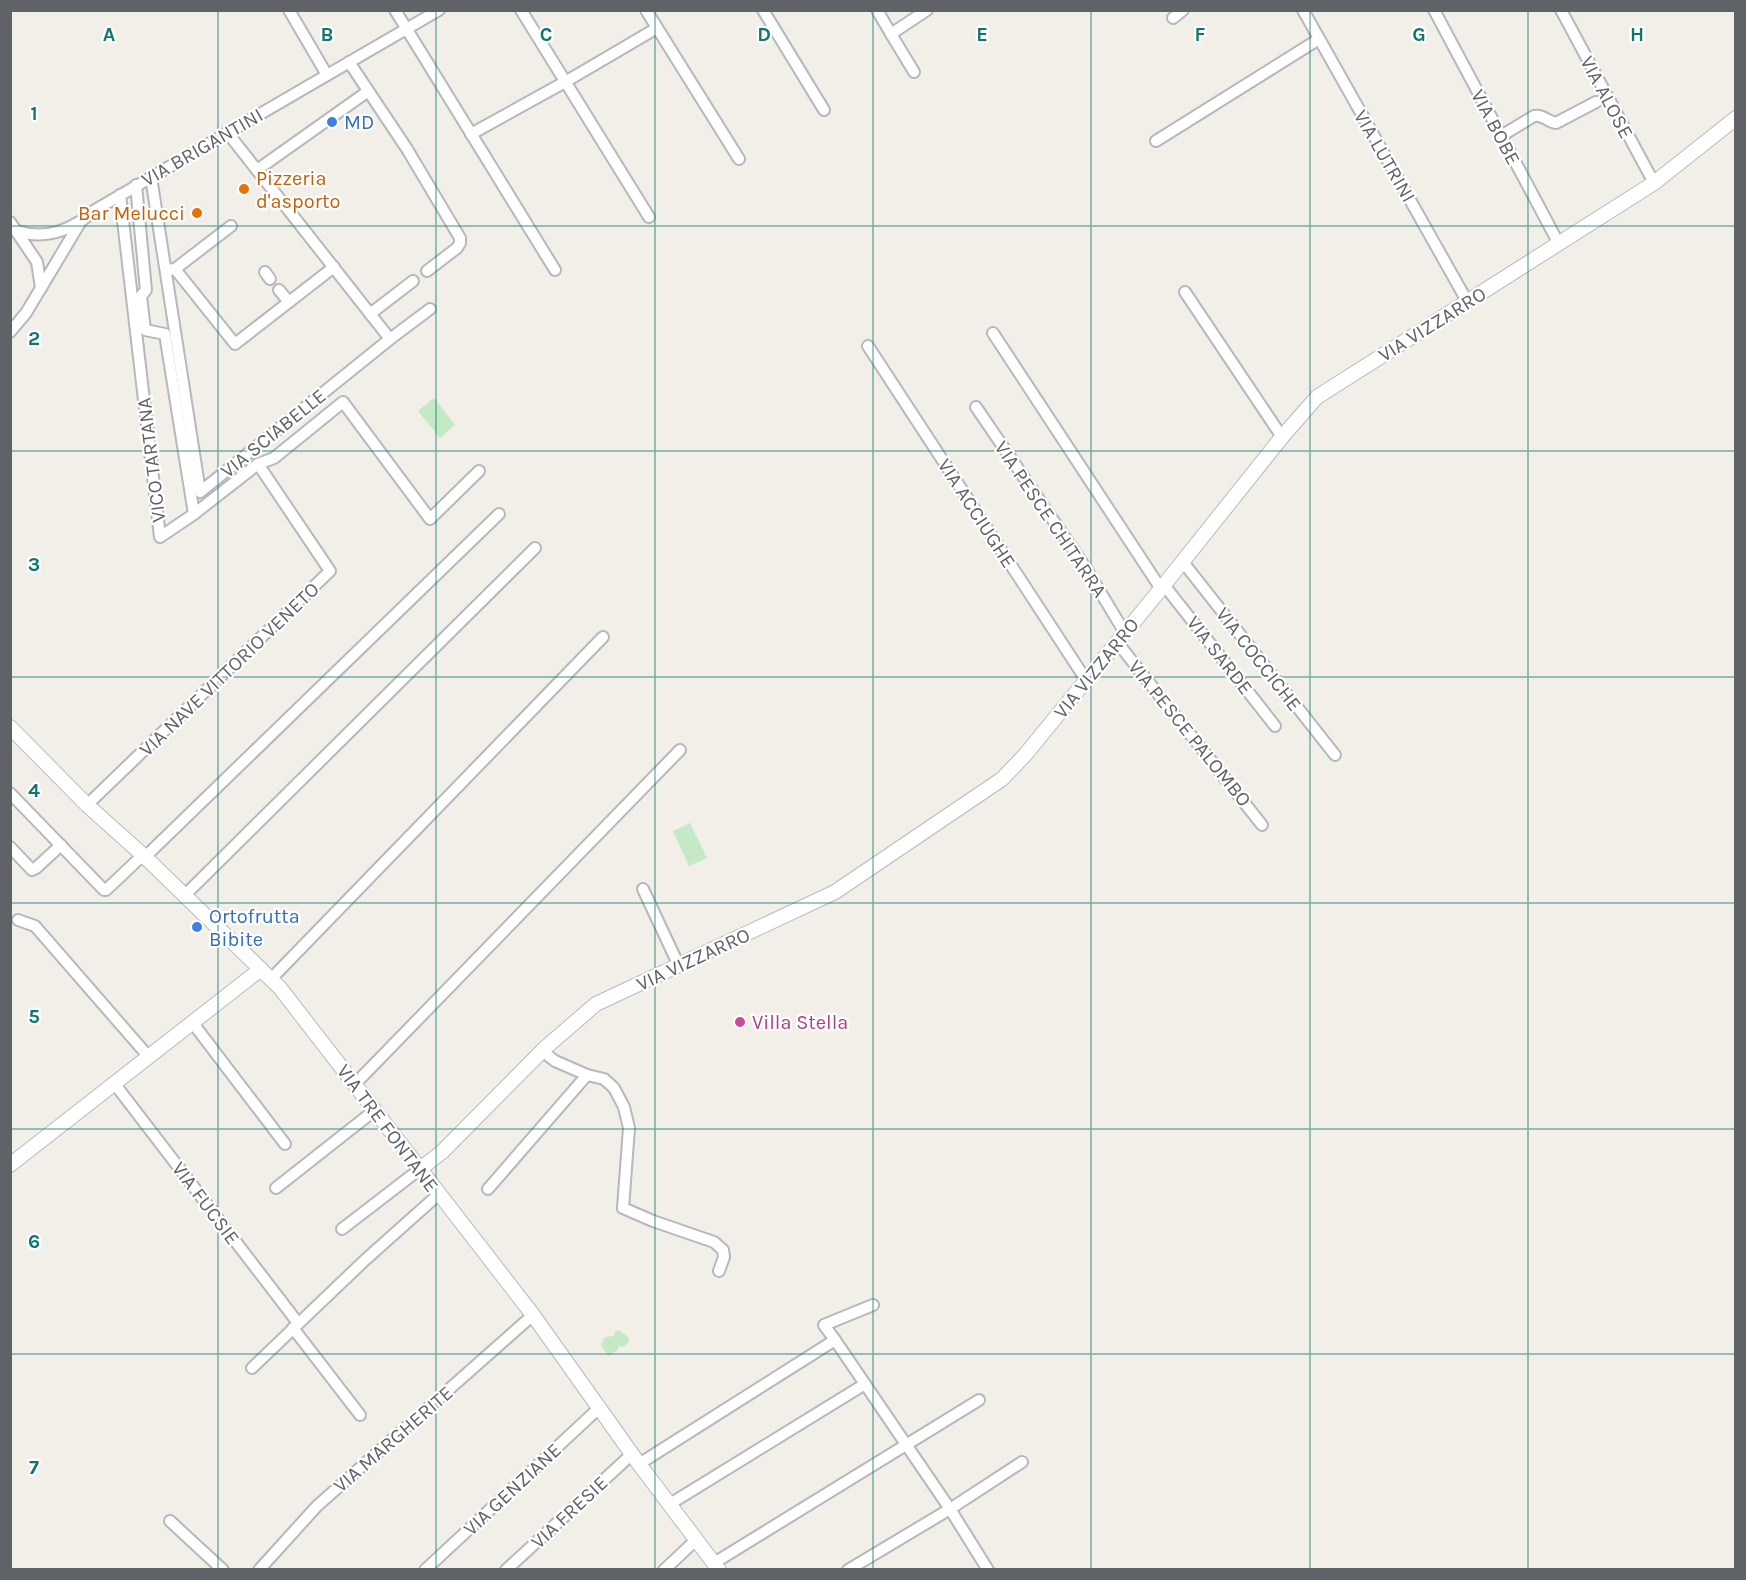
<svg xmlns="http://www.w3.org/2000/svg" width="1746" height="1580" viewBox="0 0 1746 1580" font-family="Karla,sans-serif">
	<style>
		.green { fill: #c5e8c5 }
		.lines { fill: none; stroke-linecap: round; stroke-linejoin: round }
		.street-casing { stroke: #b5b8bc; stroke-width: 14 }
		.secondary-casing { stroke: #b6babf; stroke-width: 16 }
		.street { stroke: #fff; stroke-width: 10 }
		.secondary { stroke: #fff; stroke-width: 14 }
		.grid { fill: none; stroke: #0f766e; stroke-width: 1.5; stroke-opacity: 0.55 }
		.shop-dot { fill: #3f7fe0; stroke: #fff; stroke-width: 2 }
		.food-dot { fill: #e8710a; stroke: #fff; stroke-width: 2 }
		.hotel-dot { fill: #d1479c; stroke: #fff; stroke-width: 2 }
		.labels { text-anchor: middle; stroke-width: 4.5; stroke-linejoin: round; paint-order: stroke }
		.street-label { font-size: 20px; fill: #5f6368; stroke: #fff }
		.shop-label { font-size: 20px; fill: #366cbe; stroke: #fff; text-anchor: start }
		.food-label { font-size: 20px; fill: #c56008; stroke: #fff; text-anchor: start }
		.hotel-label { font-size: 20px; fill: #b23c85; stroke: #fff; text-anchor: start }
		.grid-label { font-size: 20px; text-anchor: middle; font-weight: bold; fill: #0f766e; stroke: #fff; stroke-width: 4.5; stroke-linejoin: round; paint-order: stroke }
	</style>
	<rect width="100%" height="100%" fill="#f1efe8"/>
	<g class="green">
		<polygon points="434,398 455,425 440,438 418,411"/>
		<polygon points="690,823 707,858 689,866 673,831"/>
		<polygon points="619,1330 629,1338 628,1343 623,1347 619,1346 618,1350 608,1356 601,1345 605,1337 614,1336 615,1332"/>
	</g>
	<g class="lines">
		<defs>
			<g id="street">
				<polyline points="289,10 327,75"/>
				<polyline points="395,10 555,270"/>
				<polyline points="521,10 649,217"/>
				<polyline points="646,10 739,159"/>
				<polyline points="763,10 824,110"/>
				<polyline points="877,10 891,34 927,10"/>
				<polyline points="1303,10 1467,301"/>
				<polyline points="1434,10 1559,244"/>
				<polyline points="1561,10 1654,183"/>
				<polyline points="1173,18 1183,10"/>
				<polyline points="891,34 914,72"/>
				<polyline points="349,62 407,149 460,238 460,243 457,248 427,271"/>
				<polyline points="471,134 565,82 657,28"/>
				<path d="M1501,136L1534,116C1543,114 1548,122 1556,123L1596,102"/>
				<polyline points="1156,141 1319,39"/>
				<polyline points="257,170 367,92"/>
				<polyline points="151,177 200,492 390,339 227,132"/>
				<polyline points="136,185 146,290 141,296 145,330 165,334 194,514"/>
				<polyline points="120,195 160,537 194,514 258,464 274,458 343,402 430,519 479,471"/>
				<polyline points="10,222 37,262 41,288"/>
				<path d="M17,231C38,238 60,234 79,222"/>
				<polyline points="175,269 231,226"/>
				<polyline points="166,270 175,269 235,344 334,267"/>
				<polyline points="265,272 270,279"/>
				<polyline points="279,290 289,302"/>
				<polyline points="1185,292 1282,437"/>
				<polyline points="370,314 413,281"/>
				<polyline points="10,332 26,313 81,221 95,210 439,10"/>
				<polyline points="993,333 1161,589"/>
				<polyline points="390,339 430,309"/>
				<polyline points="868,346 1086,680"/>
				<polyline points="976,407 1087,570 1125,633"/>
				<polyline points="1183,562 1335,755"/>
				<polyline points="1164,585 1275,726"/>
				<polyline points="1117,642 1262,825"/>
				<polyline points="10,793 104,890 106,890 143,855"/>
				<polyline points="87,805 330,571 258,464"/>
				<polyline points="10,847 32,870 36,868 61,845"/>
				<polyline points="145,857 499,514"/>
				<polyline points="643,889 679,966"/>
				<polyline points="185,895 535,548"/>
				<polyline points="18,920 35,926 148,1056"/>
				<polyline points="271,979 603,637"/>
				<polyline points="192,1022 285,1144"/>
				<polyline points="542,1051 555,1061 587,1075 604,1079 614,1088 624,1107 629,1128 623,1208 653,1221 714,1242 723,1250 724,1257 719,1271"/>
				<polyline points="114,1083 298,1323"/>
				<polyline points="355,1084 680,750"/>
				<polyline points="276,1188 375,1110"/>
				<polyline points="488,1189 587,1075"/>
				<polyline points="342,1229 420,1169"/>
				<polyline points="293,1328 360,1415"/>
				<polyline points="835,1340 950,1509 988,1570"/>
				<polyline points="252,1368 365,1260 439,1194"/>
				<polyline points="639,1464 835,1340 824,1325 873,1305"/>
				<polyline points="670,1504 865,1384"/>
				<polyline points="170,1521 223,1570"/>
				<polyline points="714,1563 979,1400"/>
				<polyline points="259,1570 317,1506 533,1315"/>
				<polyline points="425,1570 599,1408"/>
				<polyline points="506,1570 632,1454"/>
				<polyline points="664,1570 696,1540"/>
				<polyline points="848,1570 950,1509 1022,1462"/>
			</g>
			<g id="secondary">
				<polyline points="10,727 87,805 145,857 280,988 533,1315 639,1464 719,1570"/>
				<polyline points="10,1165 261,969"/>
				<polyline points="420,1169 442,1152 545,1048 596,1004 835,892 1002,779 1025,755 1164,585 1282,437 1317,397 1654,183 1736,118"/>
			</g>
		</defs>
		<use href="#street" class="street-casing"/>
		<use href="#secondary" class="secondary-casing"/>
		<use href="#street" class="street"/>
		<use href="#secondary" class="secondary"/>
	</g>
	<path class="grid" d="M218,10V1570M436,10V1570M655,10V1570M873,10V1570M1091,10V1570M1310,10V1570M1528,10V1570M10,226H1736M10,451H1736M10,677H1736M10,903H1736M10,1129H1736M10,1354H1736"/>
	<g class="shop-dot">
		<circle cx="332" cy="122" r="6"/>
		<circle cx="197" cy="927" r="6"/>
	</g>
	<g class="food-dot">
		<circle cx="244" cy="189" r="6"/>
		<circle cx="197" cy="213" r="6"/>
	</g>
	<circle class="hotel-dot" cx="740" cy="1022" r="6"/>
	<g class="labels">
		<g class="street-label">
			<text transform="translate(1607 97) rotate(62)" y="7">VIA ALOSE</text>
			<text transform="translate(1496 127) rotate(62)" y="7">VIA BOBE</text>
			<text transform="translate(202 147) rotate(-30)" y="7">VIA BRIGANTINI</text>
			<text transform="translate(1385 156) rotate(60)" y="7">VIA LUTRINI</text>
			<text transform="translate(1432 324) rotate(-32)" y="7">VIA VIZZARRO</text>
			<text transform="translate(273 433) rotate(-39)" y="7">VIA SCIABELLE</text>
			<text transform="translate(151 460) rotate(-97)" y="7">VICO TARTANA</text>
			<text transform="translate(977 513) rotate(57)" y="7">VIA ACCIUGHE</text>
			<text transform="translate(1051 519) rotate(56)" y="7">VIA PESCE CHITARRA</text>
			<text transform="translate(1220 655) rotate(52)" y="7">VIA SARDE</text>
			<text transform="translate(1259 659) rotate(52)" y="7">VIA COCCICHE</text>
			<text transform="translate(1096 668) rotate(-51)" y="7">VIA VIZZARRO</text>
			<text transform="translate(229 669) rotate(-44)" y="7">VIA NAVE VITTORIO VENETO</text>
			<text transform="translate(1190 733) rotate(51)" y="7">VIA PESCE PALOMBO</text>
			<text transform="translate(693 959) rotate(-25)" y="7">VIA VIZZARRO</text>
			<text transform="translate(388 1128) rotate(53)" y="7">VIA TRE FONTANE</text>
			<text transform="translate(206 1203) rotate(53)" y="7">VIA FUCSIE</text>
			<text transform="translate(393 1439) rotate(-41)" y="7">VIA MARGHERITE</text>
			<text transform="translate(512 1489) rotate(-43)" y="7">VIA GENZIANE</text>
			<text transform="translate(569 1512) rotate(-43)" y="7">VIA FRESIE</text>
		</g>
		<g class="shop-label">
			<text x="344" y="129">MD</text>
			<text x="209" y="923">Ortofrutta<tspan x="209" dy="23">Bibite</tspan></text>
		</g>
		<g class="food-label">
			<text x="256" y="185">Pizzeria<tspan x="256" dy="23">d'asporto</tspan></text>
			<text x="185" y="220" text-anchor="end">Bar Melucci</text>
		</g>
		<g class="hotel-label">
			<text x="752" y="1029">Villa Stella</text>
		</g>
	</g>
	<g class="grid-label">
		<text x="109" y="41">A</text>
		<text x="327" y="41">B</text>
		<text x="546" y="41">C</text>
		<text x="764" y="41">D</text>
		<text x="982" y="41">E</text>
		<text x="1200" y="41">F</text>
		<text x="1419" y="41">G</text>
		<text x="1637" y="41">H</text>
		<text x="34" y="120">1</text>
		<text x="34" y="345">2</text>
		<text x="34" y="571">3</text>
		<text x="34" y="797">4</text>
		<text x="34" y="1023">5</text>
		<text x="34" y="1248">6</text>
		<text x="34" y="1474">7</text>
	</g>
	<rect width="1746" height="1580" fill="none" stroke="#5f6368" stroke-width="24"/>
</svg>
